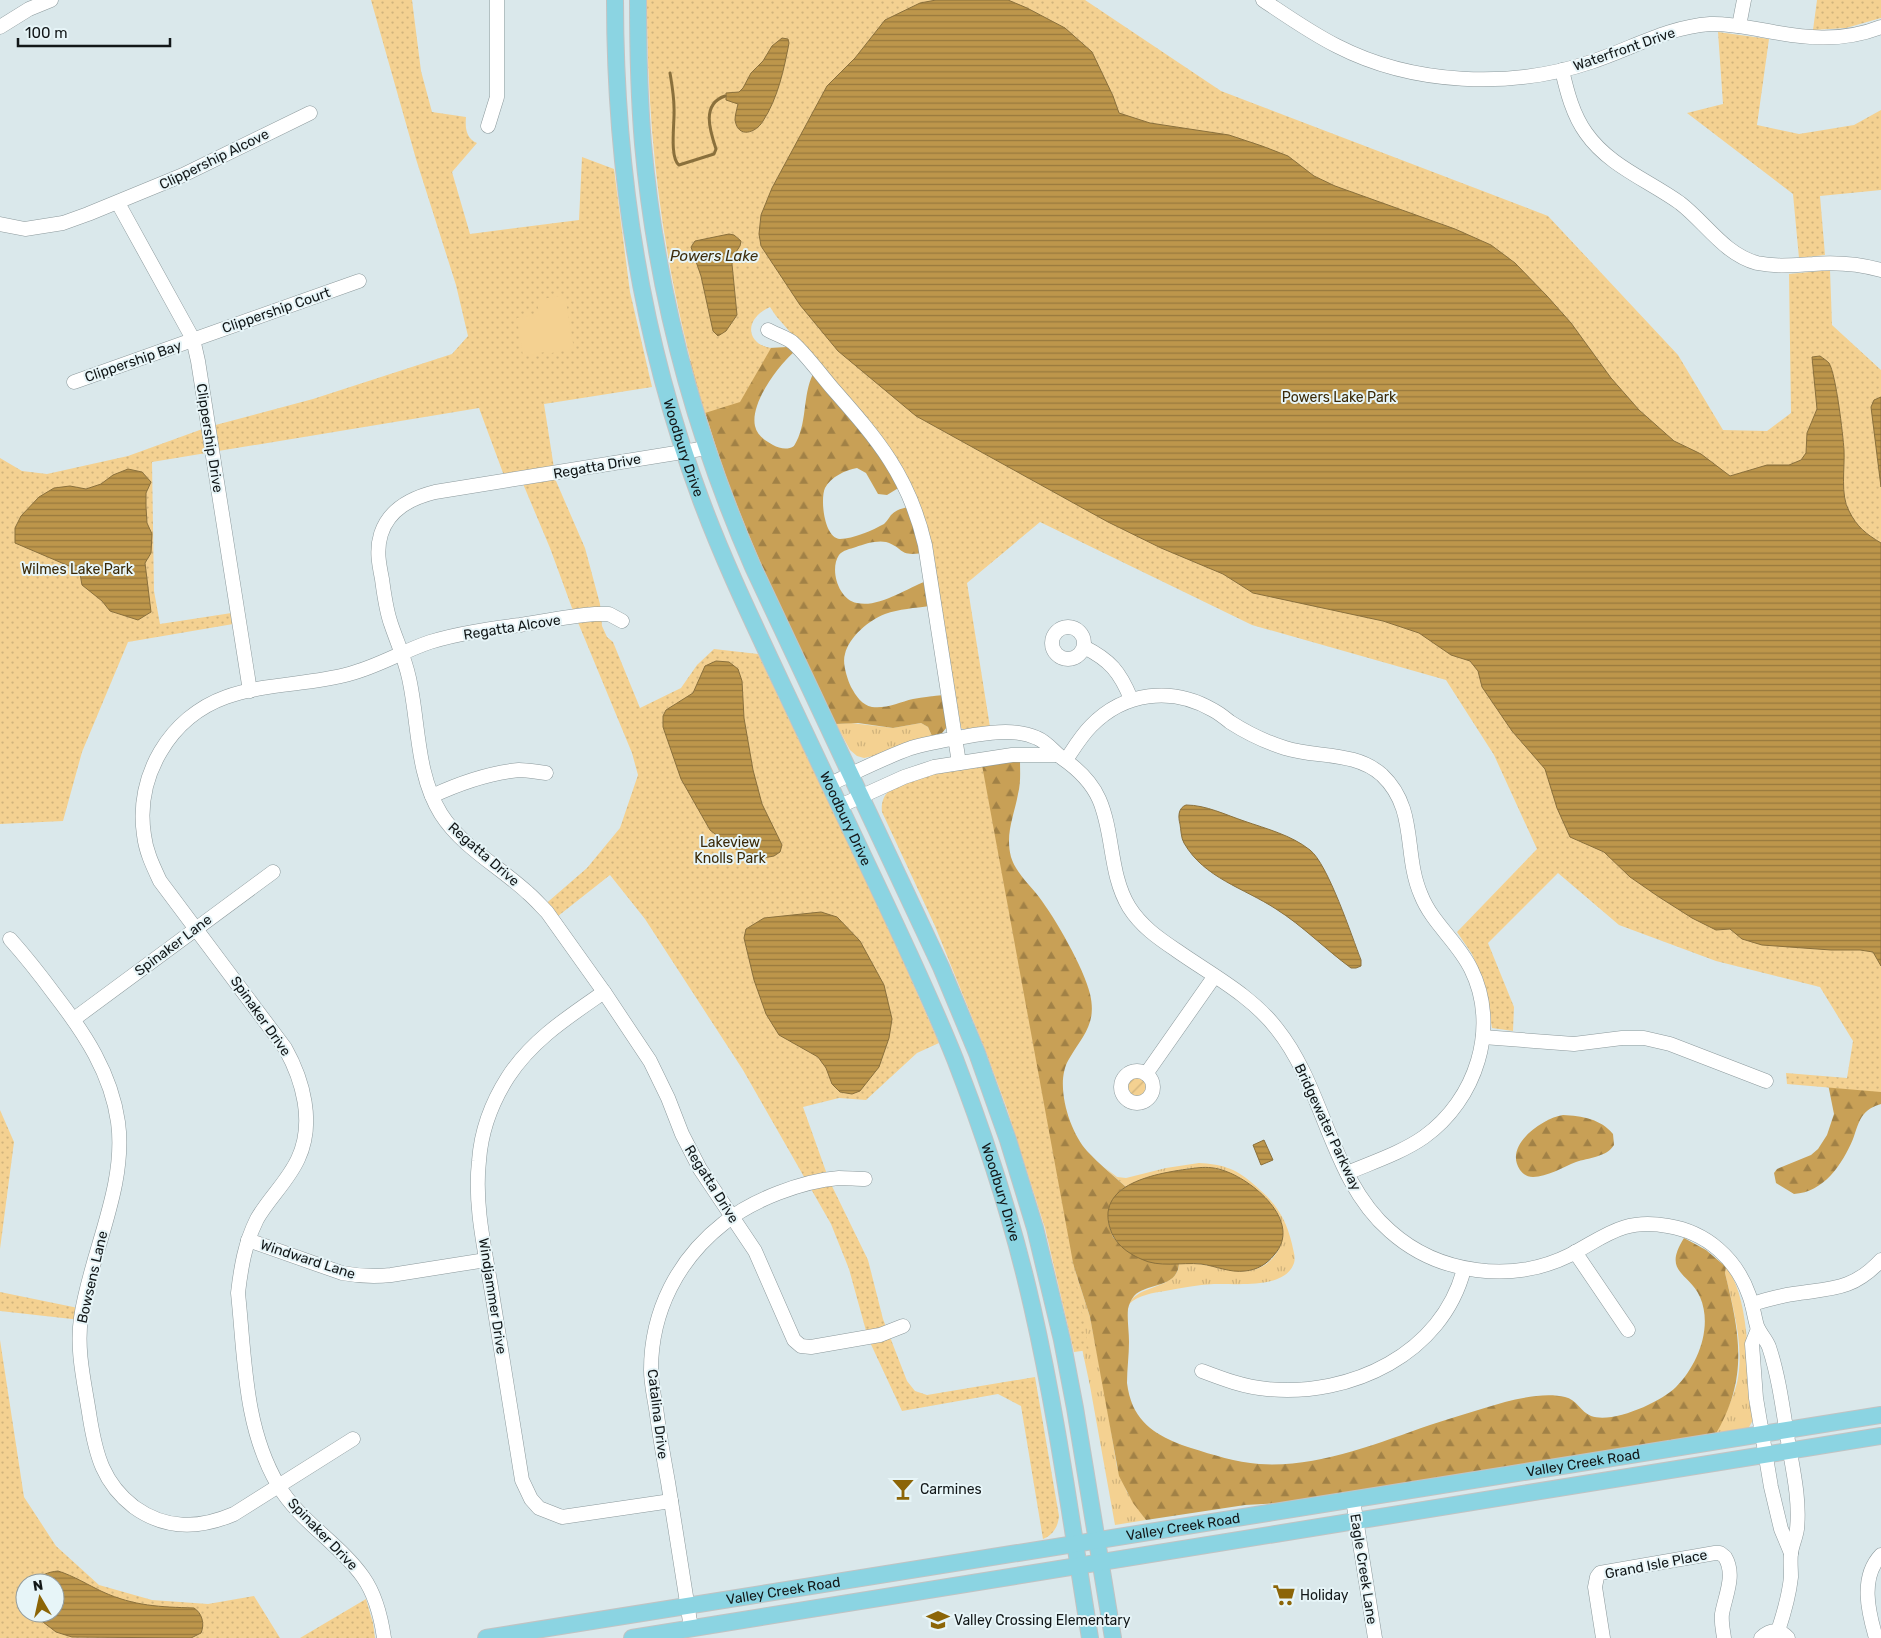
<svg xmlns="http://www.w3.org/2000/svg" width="1881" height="1638" viewBox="0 0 1881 1638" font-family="Rubik,sans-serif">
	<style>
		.grass { fill: url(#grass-tufts) }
		.forest { fill: url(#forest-firs) }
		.park { fill: url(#park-dots); fill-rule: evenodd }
		.garden { fill: url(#garden-furrows) }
		.pitch { fill: #f4d191 }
		.water { fill: url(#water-rules); stroke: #8a703c }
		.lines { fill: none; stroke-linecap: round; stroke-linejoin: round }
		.stream { stroke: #8a703c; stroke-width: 3 }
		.minor-casing { stroke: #8c999c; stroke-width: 15 }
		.major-casing { stroke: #c1c3c3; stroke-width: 18 }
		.minor { stroke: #fff; stroke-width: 14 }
		.major { stroke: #8bd4e2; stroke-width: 16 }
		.labels { text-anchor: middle; stroke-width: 4; stroke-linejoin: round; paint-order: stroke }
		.street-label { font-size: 14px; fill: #121718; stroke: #e7f5f8 }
		.park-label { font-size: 14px; fill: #3a2907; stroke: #e7f5f8 }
		.poi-label { font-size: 14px; fill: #121718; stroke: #e7f5f8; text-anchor: start }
		.water-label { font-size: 15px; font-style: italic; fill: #3d2c0b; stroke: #e7f5f8 }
	</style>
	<defs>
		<pattern id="grass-tufts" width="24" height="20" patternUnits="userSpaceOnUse" patternTransform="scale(1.25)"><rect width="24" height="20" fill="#f4d191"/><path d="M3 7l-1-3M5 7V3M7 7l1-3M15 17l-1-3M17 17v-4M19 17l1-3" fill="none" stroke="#d0b37c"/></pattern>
		<pattern id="forest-firs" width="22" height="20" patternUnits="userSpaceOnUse" patternTransform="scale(1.25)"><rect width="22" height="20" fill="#c8a056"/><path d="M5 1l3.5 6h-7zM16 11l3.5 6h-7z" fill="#a18146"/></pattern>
		<pattern id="park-dots" width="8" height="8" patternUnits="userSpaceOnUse" patternTransform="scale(1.25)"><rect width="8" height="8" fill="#f4d191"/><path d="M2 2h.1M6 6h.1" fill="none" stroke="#d0b37c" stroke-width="1.8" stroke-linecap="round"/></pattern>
		<pattern id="garden-furrows" width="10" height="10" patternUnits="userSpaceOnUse" patternTransform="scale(1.25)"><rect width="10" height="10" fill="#f4d191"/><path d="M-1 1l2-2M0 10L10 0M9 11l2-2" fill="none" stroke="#d0b37c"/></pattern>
		<pattern id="water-rules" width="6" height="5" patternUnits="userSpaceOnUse" patternTransform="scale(1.25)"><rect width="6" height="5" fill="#bd964b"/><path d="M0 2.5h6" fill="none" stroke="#98793d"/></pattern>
	</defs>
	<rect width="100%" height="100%" fill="#dae8eb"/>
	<g class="grass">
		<polygon points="851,723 893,728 921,723 928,727 932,736 873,756 864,758 857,756 850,750 836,724"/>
		<path d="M1199,1163C1220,1164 1235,1168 1251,1182C1274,1201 1285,1215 1292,1244C1293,1250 1296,1257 1294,1263C1285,1290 1235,1283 1214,1284C1197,1285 1181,1288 1165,1291C1153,1293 1138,1295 1129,1304C1139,1283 1179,1290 1179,1263C1188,1263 1197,1263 1205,1265C1225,1268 1242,1276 1261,1267C1280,1258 1289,1233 1278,1215C1270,1200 1235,1173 1219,1169C1195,1163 1147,1176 1126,1187L1104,1167L1117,1177L1126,1178L1166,1168Z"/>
		<polygon points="1067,1245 1090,1317 1104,1388 1117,1467 1127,1492 1146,1520 1115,1525 1090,1386 1071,1297"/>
		<path d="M1726,1267C1752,1299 1747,1378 1753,1420L1748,1429L1714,1437C1722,1420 1732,1402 1737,1383C1745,1347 1733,1308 1725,1273Z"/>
	</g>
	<g class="forest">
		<path d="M757,344L769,348L787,347L794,352C778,366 750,403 755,426C757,435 765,441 773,445C780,449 788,450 794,446C808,424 802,396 813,374L865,433L900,487L887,495L878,494L866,473L857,468C845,470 831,477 825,488C820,499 824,538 840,539C853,539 873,530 884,524C887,521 889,518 891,515C896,510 902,508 909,507L921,553C899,557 903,547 886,542C877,540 864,544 856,547C850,549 843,550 839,555C829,570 839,600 857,603C878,608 906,589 926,581L930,606C915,608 899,609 885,614C869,620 849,637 845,654C842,663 847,678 851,687C856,696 862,705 872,707C886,709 900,702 913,699C923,697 933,696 944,695L947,727L942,733L932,736L928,727L921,723L893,728L858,723L836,724C803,654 768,585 740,513C720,464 705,413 690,361Z"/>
		<path d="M1020,760C1020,771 1021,783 1018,794C1014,816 1005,834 1011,857C1016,873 1029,884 1039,897C1055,918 1084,968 1090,994C1097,1024 1083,1035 1069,1059C1054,1083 1069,1131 1087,1151C1099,1164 1113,1175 1126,1187L1120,1191L1108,1213L1109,1225L1113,1237L1122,1247L1156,1263H1179C1178,1289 1147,1282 1134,1296C1131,1300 1129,1304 1128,1309C1127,1320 1129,1331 1129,1342C1129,1355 1127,1369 1127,1383C1128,1391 1130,1399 1133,1406C1144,1430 1167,1440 1191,1448C1213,1455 1236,1462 1259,1464C1318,1468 1375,1444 1430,1425C1455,1417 1480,1409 1505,1402C1524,1397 1547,1393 1565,1397C1576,1399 1581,1412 1591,1416C1613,1424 1661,1402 1676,1387C1698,1365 1713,1327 1700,1297C1689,1272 1662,1273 1684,1238L1706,1250L1726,1267L1725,1273C1740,1335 1749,1379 1714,1437L1313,1501L1245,1505L1146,1520L1133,1503L1119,1476L1090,1317L1067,1245L981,765Z"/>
		<path d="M1881,1080V1104C1875,1106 1869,1108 1864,1114C1858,1121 1856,1131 1853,1139C1842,1165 1824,1192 1794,1194L1776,1183L1774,1173L1777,1169L1811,1155L1818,1149L1827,1135L1834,1114L1828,1084Z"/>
		<path d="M1563,1115C1582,1116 1601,1119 1613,1134L1614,1145C1607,1157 1588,1158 1576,1162C1563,1167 1547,1177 1533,1177C1527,1177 1523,1174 1520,1170C1503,1145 1543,1118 1563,1115Z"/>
	</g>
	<g class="park">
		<path d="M371,0H412L421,71L432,112L466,117C465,128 466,138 477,143L452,172L470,234L579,220L582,157L614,169L630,292L652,387L544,404L556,481L585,548L600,604L602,626L607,637L613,642L640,708L681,688L697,665L714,649L758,654L894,940L939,1043L917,1053L866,1100L839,1098L803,1107L829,1180L868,1260L883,1319L907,1381L915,1391L927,1395L1035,1377L1059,1516C1058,1527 1053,1535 1043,1539L1021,1406L998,1394L902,1411L868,1338L849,1269L831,1224L743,1070L645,919L610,875L553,920L542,907L587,868L620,828L638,775L632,753L572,608L550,548L521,479L506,481L479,408L152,462L154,591L160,624L238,612L239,623L128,642L82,752L63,821L0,824V458L22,471L47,474L128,456L208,427L313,399L452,354L468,336L456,285L416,159Z"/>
		<path d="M647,0H1085L1221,91L1548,216L1678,355L1723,430L1767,431L1791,413L1789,274L1830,270L1832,325L1881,370V1092L1787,1084L1786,1073L1847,1078L1853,1041L1820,987L1716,961L1619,925L1558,873L1488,943L1514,1007L1513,1031L1492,1028L1483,980L1472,954L1457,932L1537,849L1494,755L1446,680L1252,625L1040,522L967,583L990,727L965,730L961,728L937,580L877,431L776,316L770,307C766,309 760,312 757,316C744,330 754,346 771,348L740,402L705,413C664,273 647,145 647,0Z"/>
		<polygon points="1817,0 1881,0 1881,18 1846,28 1813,30"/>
		<polygon points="1718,32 1769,39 1757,125 1799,134 1854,125 1881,110 1881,190 1820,196 1825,255 1799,258 1793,194 1687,113 1723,104"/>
		<path d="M982,765L1089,1350L1074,1352L1045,1228L1007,1109L986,1052L935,926L882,812C881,804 883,796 889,791C907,776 959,769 982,765Z"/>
		<polygon points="0,1110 14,1142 0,1249"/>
		<polygon points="0,1292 83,1309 81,1320 0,1311"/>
		<path d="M0,1340L24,1497L56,1546L99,1585L152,1600L208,1604L254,1596L280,1638H0ZM25,1583H55V1613H25Z"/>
		<polygon points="366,1599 373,1623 375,1638 300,1638"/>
	</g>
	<circle class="garden" cx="1137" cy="1087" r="9"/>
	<polygon class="pitch" points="565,295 574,349 546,354 545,352 523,356 517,318 539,314 537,300"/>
	<g class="water">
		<path d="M936,0H1008L1027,8L1065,28L1092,52L1113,96L1119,113L1150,123L1229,135L1262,146L1288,156L1314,176L1335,186L1455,229L1491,245L1515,263L1547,296L1571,323L1611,378L1639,410L1674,441L1701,454L1730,476L1767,465H1789L1801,460L1806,453L1807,433L1817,409L1812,357L1820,356C1823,358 1827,361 1829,363C1836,374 1843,435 1844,450C1845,468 1840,495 1849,511C1857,527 1866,534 1881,543V966L1873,952L1860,950H1831L1762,945L1742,939L1730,929L1716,930L1692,918L1659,897L1630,877L1604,852L1570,837L1557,808L1545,769L1512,731L1482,687L1478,671L1470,661L1451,655L1419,633L1383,621L1253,593L1223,574L1161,548L1108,522L916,416L838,351L800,305L761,246L759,234L761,215L772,188L827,86L855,58L885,20L920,3Z"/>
		<path d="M782,38L788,39L789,43C784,69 778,98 763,121C756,133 738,139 735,120C735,115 737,109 738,104L726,100V93L739,92L743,88L751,73L763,61L772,46Z"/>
		<polygon points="729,234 734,235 741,241 740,246 734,255 732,264 737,315 726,331 718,336 713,331 701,276 691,247 695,241"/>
		<polygon points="1881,397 1881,487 1871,407 1874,400"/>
		<polygon points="128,469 142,472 151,482 146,493 146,507 147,523 152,534 151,553 145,563 151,612 138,620 110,611 102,601 82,585 80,574 69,566 15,543 15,528 21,516 39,497 54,488 70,486 86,489 101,484 113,475"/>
		<polygon points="716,661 729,662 738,669 742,681 744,718 753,770 762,804 782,845 780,852 774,856 758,859 743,854 725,842 710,830 681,779 663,727 663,716 666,710 693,693 705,666"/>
		<path d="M1186,805C1206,805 1226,815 1244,821C1267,829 1291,835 1310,850C1328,864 1352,937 1361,960V966L1356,968H1351C1325,949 1303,926 1276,909C1244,888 1204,878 1184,843C1181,838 1181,830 1180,824C1178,817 1178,808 1186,805Z"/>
		<polygon points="821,912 837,917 860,941 884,985 892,1019 889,1038 879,1067 860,1091 852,1094 840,1092 832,1084 826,1068 818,1057 779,1035 766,1014 754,980 744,938 746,929 764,918"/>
		<polygon points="1264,1140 1273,1160 1261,1165 1253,1145"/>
		<path d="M1196,1168C1204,1167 1213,1167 1222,1170C1252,1179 1304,1222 1274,1255C1267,1264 1257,1270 1245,1271C1230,1273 1216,1266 1201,1264C1181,1262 1159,1268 1141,1259C1127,1253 1114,1243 1110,1228C1095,1181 1164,1172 1196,1168Z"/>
		<path d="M58,1571C74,1576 88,1585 103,1592C134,1606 160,1607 194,1608C202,1613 205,1624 201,1633L191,1638L72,1637L56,1632L43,1622L38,1613H55V1583H34C40,1575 48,1572 58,1571Z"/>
	</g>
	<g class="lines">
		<path class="stream" d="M670,73C672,85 674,96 674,108C675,121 669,157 679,165L714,154L716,149C710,131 701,104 725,96"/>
		<defs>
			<g id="minor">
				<path d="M1263,0C1287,16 1311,33 1337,46C1413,85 1511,89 1591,62C1631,49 1667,27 1710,24C1727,23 1745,27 1762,30C1803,38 1841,43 1881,27"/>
				<polyline points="1739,26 1744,0"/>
				<polyline points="0,27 29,9 51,0"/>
				<path d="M1562,70C1567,92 1573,115 1586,133C1609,166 1648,180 1680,203C1706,223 1724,254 1757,263C1776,267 1794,265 1813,264C1837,262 1859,264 1881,270"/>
				<polyline points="488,126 497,97 497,0"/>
				<polyline points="118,203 193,339 198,361 250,691"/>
				<polyline points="0,224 25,229 63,223 88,214 183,175 310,113"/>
				<path d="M768,330C775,334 785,337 792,342C805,353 821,375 833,389C878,440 909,476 925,545L959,763"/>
				<polyline points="74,382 359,281"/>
				<path d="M707,448L435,492C411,498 389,509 381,534C376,550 379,564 382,579C384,594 386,610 391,624C397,642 405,659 409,678C419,723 416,774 441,814C462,847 500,867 528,893C535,899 541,906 547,912L604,992L650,1061L668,1098L682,1134L700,1169L755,1251L794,1340L801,1346L811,1347L880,1335L903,1326"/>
				<circle cx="1068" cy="643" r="16"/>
				<path d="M1084,647C1110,660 1120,672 1131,699"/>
				<path d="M1066,760C1074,748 1081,736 1091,726C1124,692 1172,686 1213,710C1219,713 1225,718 1230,722C1247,733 1266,742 1285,748C1317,758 1355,751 1382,775C1418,809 1403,854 1421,895C1432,923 1458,942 1471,969C1500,1027 1476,1100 1424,1137C1401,1153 1373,1162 1347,1173"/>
				<path d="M830,784C856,772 883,758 911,748C931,742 952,739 974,735C994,732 1017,729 1037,738C1047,742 1054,752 1062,758C1078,769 1091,781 1099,799C1114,833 1109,874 1129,907C1141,926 1158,938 1176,950C1210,974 1251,995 1277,1029C1325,1089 1330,1179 1390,1231C1438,1274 1512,1284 1570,1255C1606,1236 1623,1218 1668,1226C1706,1232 1736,1258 1749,1295C1753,1305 1754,1316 1757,1326C1760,1334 1766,1339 1769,1347C1779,1377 1783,1410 1788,1441C1793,1470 1800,1500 1797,1529C1796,1537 1792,1545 1791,1553C1790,1560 1791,1569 1791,1577C1789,1596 1784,1613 1778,1631"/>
				<path d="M432,796C460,783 489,773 519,770C528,770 537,772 546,773"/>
				<polyline points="840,806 904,777 934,767 1012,755 1058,755"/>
				<path d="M10,939C26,957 41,976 55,995C85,1034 111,1073 118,1122C127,1187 90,1254 81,1318C76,1351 85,1385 90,1419C96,1455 103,1483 134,1507C166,1530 199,1529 234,1514L353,1439"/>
				<path d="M604,992C568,1017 532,1040 508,1077C492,1102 481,1132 479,1161C474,1205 485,1250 492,1293C502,1355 512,1417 522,1480L531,1499L539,1508L562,1517L671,1501"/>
				<polyline points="74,1019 273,872"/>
				<polyline points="1483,1037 1574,1044 1622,1038 1644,1038 1670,1044 1766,1081"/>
				<circle cx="1137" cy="1087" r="16"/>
				<polyline points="1146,1074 1214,977"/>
				<path d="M248,1240L342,1273C358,1276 374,1277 391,1275L486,1260"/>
				<polyline points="1575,1252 1628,1330"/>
				<path d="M1752,1304C1766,1300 1779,1296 1793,1294C1831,1288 1852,1291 1881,1260"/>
				<polyline points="1758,1329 1752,1344 1756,1398 1771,1487 1781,1529 1791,1553"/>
				<path d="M1202,1371C1223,1379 1244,1387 1267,1389C1351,1397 1442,1354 1464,1269"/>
				<polyline points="1353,1500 1375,1638"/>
				<path d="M691,1628C683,1580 676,1531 668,1482C664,1460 660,1438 657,1415C655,1400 651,1385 651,1370C651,1311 678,1259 724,1223C752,1200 802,1181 839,1178C848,1178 857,1179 865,1179"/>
				<path d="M384,1638C381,1617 375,1594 363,1577C339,1543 300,1522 278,1485C244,1427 245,1359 238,1293C241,1267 245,1243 257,1219C269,1198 288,1181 298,1159C315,1123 303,1080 285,1048L160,881C153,866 146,852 144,835C135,776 170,717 226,697C266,683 309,685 349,674C377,667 403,651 430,642C459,633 490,629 520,625C545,621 570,616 595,614H609L622,621"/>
				<path d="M1603,1638L1595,1587L1597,1577L1600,1573L1715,1553H1720L1725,1557C1736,1575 1725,1596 1722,1614C1721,1622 1723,1630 1724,1638"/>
				<path d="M1761,1638C1770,1629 1780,1629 1788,1638"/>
				<path d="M1876,1638C1868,1611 1860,1577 1881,1555"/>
			</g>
			<g id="major">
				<path id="s1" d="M615,0C615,171 641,339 701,500C724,562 753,622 781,682C813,749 845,817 877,885C904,942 931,999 955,1059C986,1139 1013,1222 1032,1306C1057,1415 1072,1527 1090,1638"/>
				<path d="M638,0C638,48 639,96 643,144C656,290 694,432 753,567L941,967L977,1053L1008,1140L1035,1228L1062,1340L1075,1408L1113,1638"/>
				<path id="s2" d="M486,1638L1881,1415"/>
				<polyline points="632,1638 1881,1436"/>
			</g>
		</defs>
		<use href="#minor" class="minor-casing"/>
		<use href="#major" class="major-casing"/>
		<use href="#minor" class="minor"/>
		<use href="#major" class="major"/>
	</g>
	<defs>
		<symbol id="bar-bare" viewBox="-9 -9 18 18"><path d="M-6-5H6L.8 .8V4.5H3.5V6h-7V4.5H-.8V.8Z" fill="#8c6507" stroke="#e7f5f8" stroke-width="2.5" paint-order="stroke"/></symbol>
		<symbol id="supermarket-bare" viewBox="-9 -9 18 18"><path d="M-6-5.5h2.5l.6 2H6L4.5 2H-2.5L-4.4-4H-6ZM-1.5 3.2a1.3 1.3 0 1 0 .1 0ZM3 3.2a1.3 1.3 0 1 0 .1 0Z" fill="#8c6507" stroke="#e7f5f8" stroke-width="2.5" paint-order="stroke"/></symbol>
		<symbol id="school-bare" viewBox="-9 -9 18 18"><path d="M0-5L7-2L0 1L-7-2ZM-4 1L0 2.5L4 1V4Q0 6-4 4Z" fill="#8c6507" stroke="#e7f5f8" stroke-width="2.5" paint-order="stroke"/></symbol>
	</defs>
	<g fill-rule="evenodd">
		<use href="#bar-bare" x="887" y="1473" width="32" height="32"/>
		<use href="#supermarket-bare" x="1268" y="1579" width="32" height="32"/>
		<use href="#school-bare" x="922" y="1604" width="32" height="32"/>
	</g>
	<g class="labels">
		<g class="street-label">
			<text transform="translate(1624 49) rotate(-19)" y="5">Waterfront Drive</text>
			<text transform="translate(214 159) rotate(-26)" y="5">Clippership Alcove</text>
			<text transform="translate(276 310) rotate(-19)" y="5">Clippership Court</text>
			<text transform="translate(133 361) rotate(-19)" y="5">Clippership Bay</text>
			<text transform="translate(210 438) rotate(81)" y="5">Clippership Drive</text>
			<text dy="5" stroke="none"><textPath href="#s1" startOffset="455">Woodbury Drive</textPath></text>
			<text transform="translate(597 466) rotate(-10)" y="5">Regatta Drive</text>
			<text transform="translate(512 627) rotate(-9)" y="5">Regatta Alcove</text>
			<text dy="5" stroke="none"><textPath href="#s1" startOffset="860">Woodbury Drive</textPath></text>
			<text transform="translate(484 854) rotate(41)" y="5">Regatta Drive</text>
			<text transform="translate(173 945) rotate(-37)" y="5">Spinaker Lane</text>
			<text transform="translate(261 1016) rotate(55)" y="5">Spinaker Drive</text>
			<text transform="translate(1328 1127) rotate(65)" y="5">Bridgewater Parkway</text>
			<text transform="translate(712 1184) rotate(58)" y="5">Regatta Drive</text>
			<text dy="5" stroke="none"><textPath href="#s1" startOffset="1265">Woodbury Drive</textPath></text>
			<text transform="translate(308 1259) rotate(18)" y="5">Windward Lane</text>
			<text transform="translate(92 1277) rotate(-77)" y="5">Bowsens Lane</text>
			<text transform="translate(493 1296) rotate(81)" y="5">Windjammer Drive</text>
			<text transform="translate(658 1414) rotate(83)" y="5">Catalina Drive</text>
			<text dy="5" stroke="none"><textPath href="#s2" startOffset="1111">Valley Creek Road</textPath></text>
			<text dy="5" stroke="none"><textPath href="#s2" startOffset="706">Valley Creek Road</textPath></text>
			<text transform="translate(323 1534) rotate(46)" y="5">Spinaker Drive</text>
			<text transform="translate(1656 1564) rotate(-11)" y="5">Grand Isle Place</text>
			<text transform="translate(1364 1569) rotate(81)" y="5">Eagle Creek Lane</text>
			<text dy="5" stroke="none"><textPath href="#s2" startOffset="301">Valley Creek Road</textPath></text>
		</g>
		<g class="park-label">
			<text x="1339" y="402">Powers Lake Park</text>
			<text x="77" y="574">Wilmes Lake Park</text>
			<text x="730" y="847">Lakeview<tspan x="730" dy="16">Knolls Park</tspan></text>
		</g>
		<g class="poi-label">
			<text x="920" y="1494">Carmines</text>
			<text x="1300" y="1600">Holiday</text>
			<text x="954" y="1625">Valley Crossing Elementary</text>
		</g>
		<g class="water-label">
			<text x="714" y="261">Powers Lake</text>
		</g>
	</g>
	<g transform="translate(40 1598) rotate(351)"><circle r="24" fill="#e7f5f8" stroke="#929c9e"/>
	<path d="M0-4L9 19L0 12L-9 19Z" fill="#8c6507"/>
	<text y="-8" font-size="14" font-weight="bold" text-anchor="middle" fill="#121718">N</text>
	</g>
	<path d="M18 38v8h152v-8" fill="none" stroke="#121718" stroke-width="2.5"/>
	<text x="25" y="38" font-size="15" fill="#121718" stroke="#e7f5f8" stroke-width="4" paint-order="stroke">100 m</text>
</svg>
